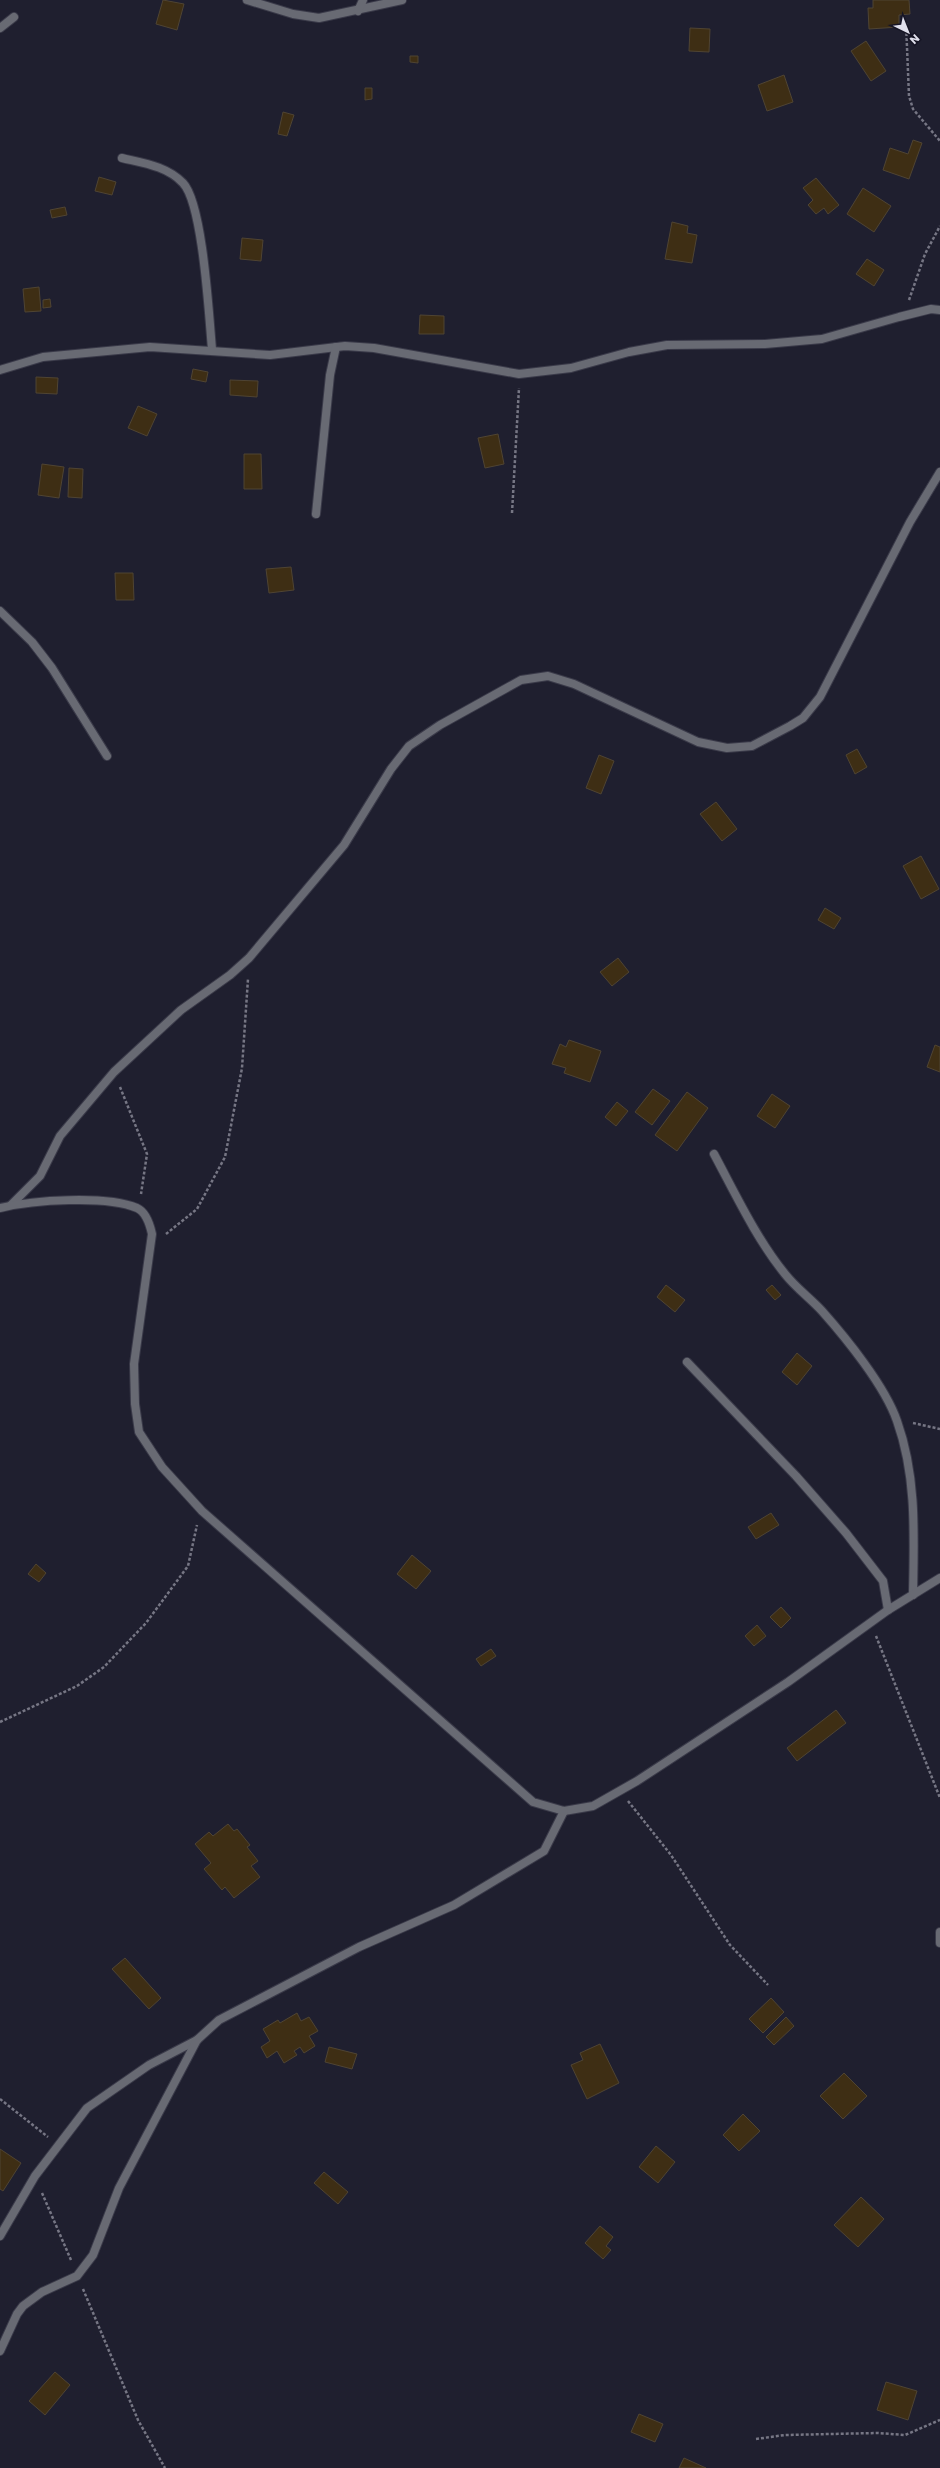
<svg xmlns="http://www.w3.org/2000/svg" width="940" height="2468" viewBox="0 0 940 2468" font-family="Poppins,sans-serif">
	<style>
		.building { fill: #3e2e14; stroke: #4f4433 }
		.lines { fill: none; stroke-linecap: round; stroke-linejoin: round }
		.service-casing { stroke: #3a3a49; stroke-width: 10 }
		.minor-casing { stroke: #3a3a49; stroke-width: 10 }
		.tertiary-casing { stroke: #3a3a49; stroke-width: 10 }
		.path { stroke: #767684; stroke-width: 2.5; stroke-dasharray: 3 2; stroke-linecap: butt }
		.service { stroke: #686a73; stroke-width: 8 }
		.minor { stroke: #686a73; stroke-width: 8 }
		.tertiary { stroke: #686a73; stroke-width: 8 }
	</style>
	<rect width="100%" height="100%" fill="#1f1f2f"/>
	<g class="building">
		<polygon points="163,0 184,4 177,30 156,24"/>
		<polygon points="873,0 909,0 910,14 899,15 899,27 869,29 868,8 873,8"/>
		<polygon points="690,28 710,29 709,52 689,51"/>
		<polygon points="866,41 886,71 871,81 851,51"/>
		<polygon points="410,56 418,56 418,63 410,62"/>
		<polygon points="784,75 793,102 767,111 758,85"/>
		<polygon points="365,88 372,88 372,99 365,100"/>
		<polygon points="283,112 294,115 287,136 278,134"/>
		<polygon points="913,140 922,143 909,179 883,170 890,148 908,154"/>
		<polygon points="99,177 116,182 112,195 95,191"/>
		<polygon points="816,178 839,205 828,214 824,208 816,214 808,205 813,200 803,188"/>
		<polygon points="863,188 891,206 874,232 847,214"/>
		<polygon points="65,207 67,215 52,218 50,210"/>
		<polygon points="672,222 688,226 687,233 697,235 692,263 665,259"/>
		<polygon points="242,238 263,240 261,261 240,259"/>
		<polygon points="867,259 884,270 874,286 856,274"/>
		<polygon points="39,287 41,311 25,312 23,289"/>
		<polygon points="50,299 51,307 43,308 43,300"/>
		<polygon points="420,315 444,316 444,334 419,334"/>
		<polygon points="193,369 208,372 206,382 191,379"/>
		<polygon points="36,377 58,378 57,394 36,393"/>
		<polygon points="230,380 258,381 257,397 230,395"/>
		<polygon points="138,406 157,414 147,436 128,428"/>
		<polygon points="498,434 504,464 485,468 478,438"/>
		<polygon points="244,454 261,454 262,489 244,489"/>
		<polygon points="42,464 64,467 59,498 38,495"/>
		<polygon points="69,468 83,469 82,498 68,497"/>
		<polygon points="291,567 294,590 269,593 266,569"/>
		<polygon points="115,573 133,573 134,600 116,600"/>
		<polygon points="857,749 867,767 855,774 846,755"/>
		<polygon points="599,755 614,761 601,794 586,788"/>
		<polygon points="716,802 737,829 722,841 700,814"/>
		<polygon points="921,856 939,889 921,899 903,866"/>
		<polygon points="825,908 841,918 834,929 818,920"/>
		<polygon points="618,958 629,972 612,986 600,972"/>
		<polygon points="569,1040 601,1051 590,1082 564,1073 566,1068 552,1064 560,1044 566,1047"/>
		<polygon points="935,1045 940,1047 940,1072 927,1067"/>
		<polygon points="653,1089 670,1101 652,1125 635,1112"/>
		<polygon points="687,1092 708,1108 677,1151 655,1135"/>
		<polygon points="772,1094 790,1106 775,1128 757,1116"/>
		<polygon points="617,1102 628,1111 616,1126 605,1117"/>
		<polygon points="666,1285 685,1300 675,1312 657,1297"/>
		<polygon points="772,1285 781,1295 775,1300 766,1290"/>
		<polygon points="797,1353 812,1366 797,1385 782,1372"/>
		<polygon points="771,1513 779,1525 756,1539 748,1527"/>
		<polygon points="412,1555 431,1571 416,1589 397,1574"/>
		<polygon points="36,1564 46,1573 39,1582 28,1574"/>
		<polygon points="781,1607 791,1618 781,1628 770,1617"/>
		<polygon points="757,1625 766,1636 754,1646 745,1636"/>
		<polygon points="491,1649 496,1656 481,1666 476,1659"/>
		<polygon points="836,1710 846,1723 797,1761 787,1748"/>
		<polygon points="228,1824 234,1831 237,1829 250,1845 247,1847 258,1861 251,1866 260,1877 234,1898 225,1887 222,1890 204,1869 211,1863 195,1844 209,1832 213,1836"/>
		<polygon points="125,1958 161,1998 149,2009 112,1969"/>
		<polygon points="771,1998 784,2012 763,2033 749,2019"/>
		<polygon points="297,2013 301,2021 309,2017 318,2031 309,2036 315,2046 304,2053 300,2047 294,2051 297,2055 284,2063 277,2051 267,2058 261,2047 270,2041 263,2029 278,2020 280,2023"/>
		<polygon points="786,2017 794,2026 774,2045 766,2037"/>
		<polygon points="600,2044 619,2083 587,2099 571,2065 583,2060 580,2053"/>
		<polygon points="329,2047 357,2054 352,2069 325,2062"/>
		<polygon points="844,2073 867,2096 843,2119 820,2096"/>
		<polygon points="743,2114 760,2131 739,2151 723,2135"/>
		<polygon points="656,2146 675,2162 658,2183 639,2167"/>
		<polygon points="0,2149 21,2163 3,2191 0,2189"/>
		<polygon points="324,2172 348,2192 338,2204 314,2183"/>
		<polygon points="861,2197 884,2219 858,2247 834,2225"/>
		<polygon points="600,2226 613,2237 606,2246 611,2250 603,2259 585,2243"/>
		<polygon points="55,2372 70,2385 45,2415 29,2401"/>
		<polygon points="886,2382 917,2391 908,2420 877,2410"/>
		<polygon points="639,2414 663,2424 655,2442 631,2432"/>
		<polygon points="684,2458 706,2468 679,2468"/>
	</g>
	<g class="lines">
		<defs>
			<polyline id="service" points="0,2236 35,2176 87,2108 149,2065 197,2040"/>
			<g id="minor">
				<polyline points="247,0 293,14 319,18 402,0"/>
				<polyline points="358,11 363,0"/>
				<polyline points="0,28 14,17"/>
				<path d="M122,158C143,163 167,166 183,183C203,204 209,317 212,349"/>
				<polyline points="0,370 43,357 150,347 270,355 345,346 374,348 519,374 571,368 629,352 667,345 765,344 822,339 899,317 931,309 940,310"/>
				<polyline points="316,514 330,375 336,347"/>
				<polyline points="0,611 32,642 52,668 107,756"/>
				<path d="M714,1154C736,1195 756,1238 785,1274C796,1288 810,1298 822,1311C846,1338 885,1386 897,1421C917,1477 914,1536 913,1595"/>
				<polyline points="11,1205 40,1176 60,1136 114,1072 181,1010 230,975 249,958 344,845 391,769 409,746 440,725 521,680 548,676 574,684 698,742 727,748 752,746 790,726 803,718 820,697 910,522 940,472"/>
				<path d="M0,1208C33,1200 106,1195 137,1208C146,1212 150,1225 152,1234L134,1364L135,1404L139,1432L162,1467L202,1511L533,1802L564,1811L593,1806L637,1781L788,1682L888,1610L940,1578"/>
				<polyline points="687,1362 796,1476 846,1533 883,1581 888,1610"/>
				<polyline points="0,2351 17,2314 23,2306 42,2292 77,2276 93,2255 119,2188 197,2040 219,2020 359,1947 454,1905 544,1851 564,1811"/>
			</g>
			<polyline id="tertiary" points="940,1932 940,1943"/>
		</defs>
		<use href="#service" class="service-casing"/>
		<use href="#minor" class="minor-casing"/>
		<use href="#tertiary" class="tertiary-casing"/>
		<g class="path">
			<polyline points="906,23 909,96 913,109 940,141"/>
			<polyline points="909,300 925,254 940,226"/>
			<polyline points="512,513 519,388"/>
			<polyline points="120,1087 147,1154 141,1194"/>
			<polyline points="166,1234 197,1209 225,1157 242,1068 248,979"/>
			<polyline points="913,1423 940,1429"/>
			<polyline points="876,1636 940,1798"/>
			<polyline points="0,1722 77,1686 104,1667 146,1623 188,1566 197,1525"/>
			<polyline points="628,1801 671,1855 730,1945 768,1985"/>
			<polyline points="0,2099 48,2137"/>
			<polyline points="42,2193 71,2260"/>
			<polyline points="83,2289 138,2420 165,2468"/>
			<polyline points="756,2439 785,2435 877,2433 905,2435 940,2420"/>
		</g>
		<use href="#service" class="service"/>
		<use href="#minor" class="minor"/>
		<use href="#tertiary" class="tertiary"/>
	</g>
	<g transform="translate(908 32) rotate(137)" stroke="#161525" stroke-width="3" paint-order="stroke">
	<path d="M0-3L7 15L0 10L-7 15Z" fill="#e0e0ec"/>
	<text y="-6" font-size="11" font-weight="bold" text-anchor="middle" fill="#e0e0ec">N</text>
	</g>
</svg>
